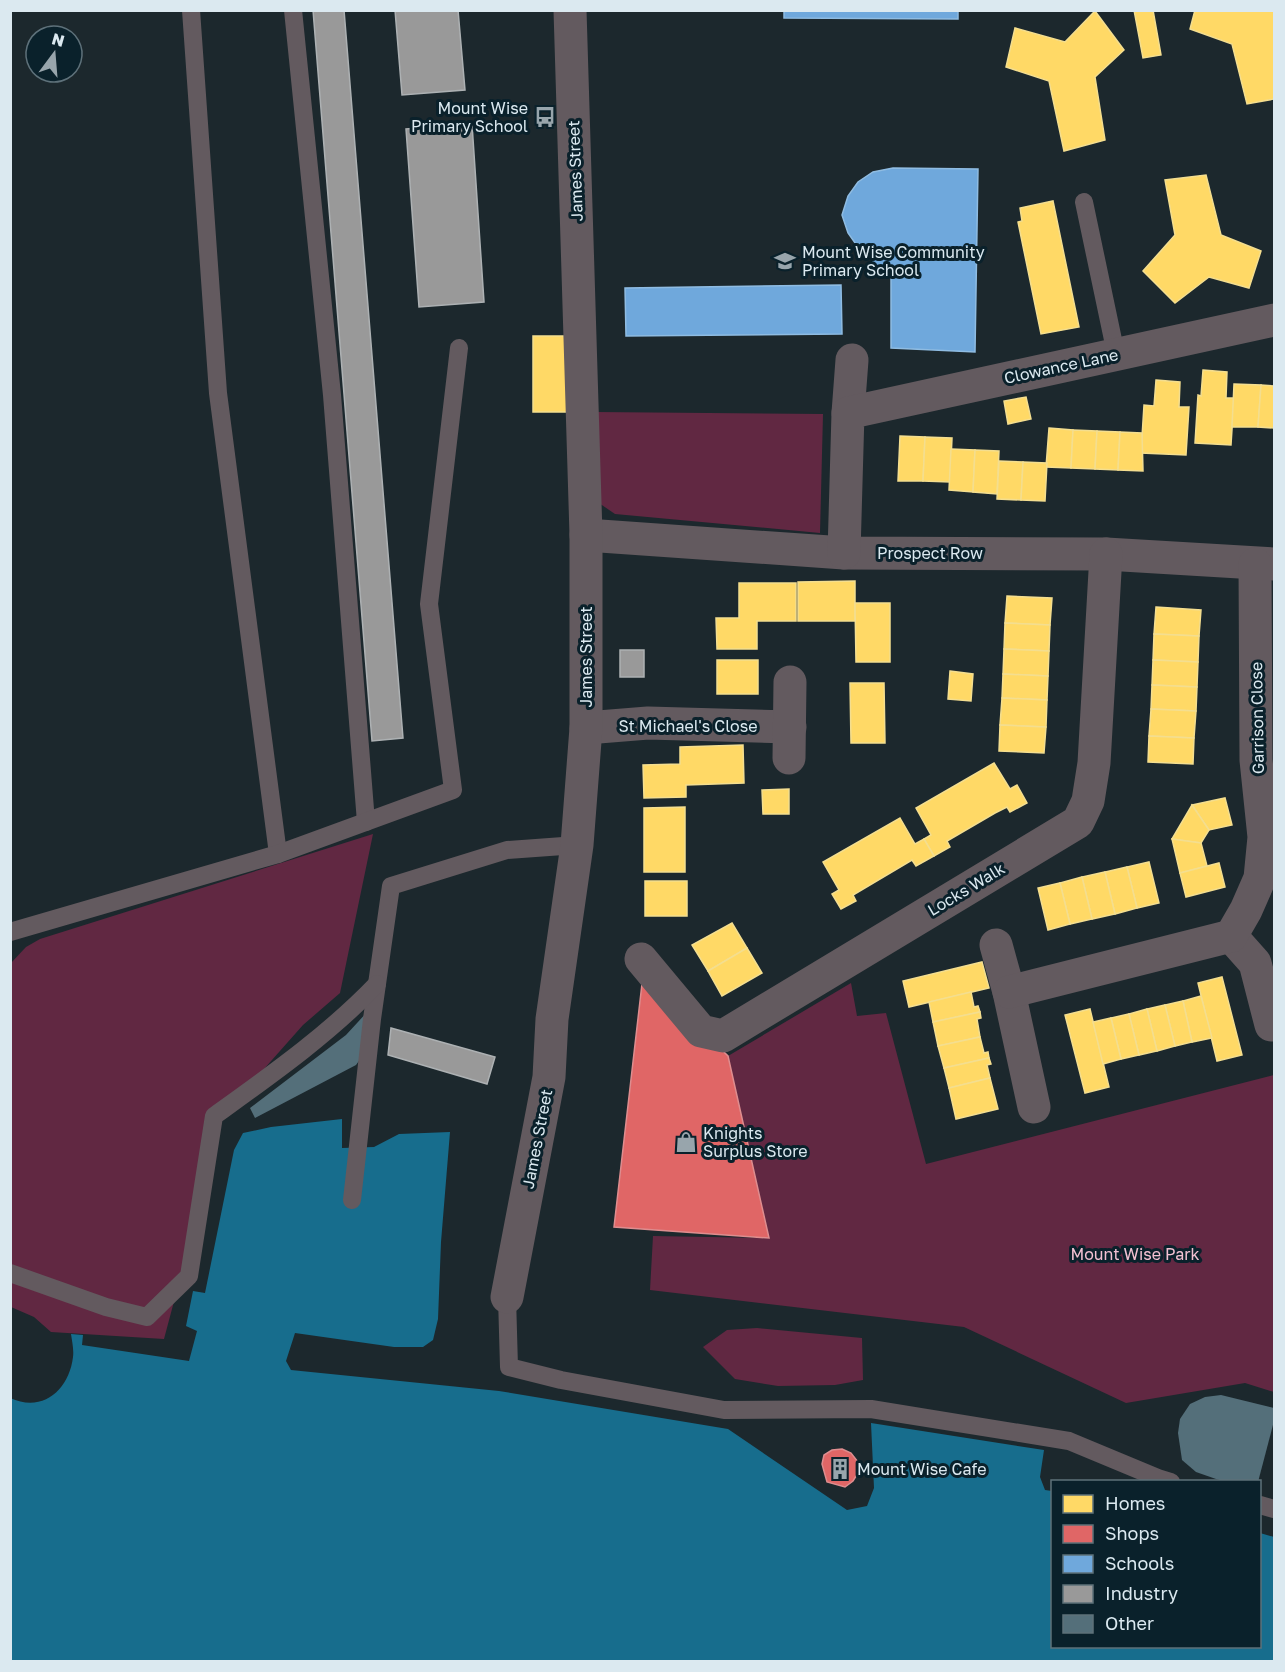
<svg xmlns="http://www.w3.org/2000/svg" width="1285" height="1672" viewBox="0 0 1285 1672" font-family="'Golos Text',sans-serif">
	<style>
		.green { fill: #612842 }
		.water { fill: #176d8d }
		.homes { fill: #ffd966; stroke: #f4de8f; stroke-width: 1.5 }
		.shops { fill: #e06666; stroke: #de8d8f; stroke-width: 1.5 }
		.schools { fill: #6fa8dc; stroke: #8fbce2; stroke-width: 1.5 }
		.industry { fill: #999; stroke: #adb1b3; stroke-width: 1.5 }
		.building { fill: #546f7a }
		.lines { fill: none; stroke-linecap: round; stroke-linejoin: round }
		.service { stroke: #635a5f; stroke-width: 18 }
		.minor { stroke: #635a5f; stroke-width: 33 }
		.labels { text-anchor: middle; stroke-width: 6; stroke-linejoin: round; paint-order: stroke }
		.poi-label { font-size: 16px; fill: #dbe9f0; stroke: #0a212b; text-anchor: start }
		.street-label { font-size: 16px; fill: #dbe9f0; stroke: #0a212b }
		.park-label { font-size: 16px; fill: #f3c1d2; stroke: #0a212b }
	</style>
	<rect width="100%" height="100%" fill="#1c282d"/>
	<g class="green">
		<polygon points="595,412 823,414 820,533 615,514 596,501"/>
		<polygon points="373,834 340,993 303,1025 224,1114 164,1339 51,1332 34,1317 11,1307 11,963 26,947 40,939"/>
		<polygon points="851,983 857,1016 886,1013 926,1164 1274,1075 1274,1392 1245,1383 1126,1403 964,1327 650,1290 653,1236 769,1238 728,1056"/>
		<polygon points="757,1328 862,1338 863,1380 835,1385 778,1386 735,1379 703,1347 727,1330"/>
	</g>
	<path class="water" d="M342,1119V1148L374,1147L399,1134L450,1132L441,1242L438,1319L433,1340L423,1347H394L295,1333L286,1361L291,1370L499,1391L728,1429L847,1510L867,1506L874,1488L871,1423L1044,1450L1040,1477L1045,1490L1052,1491V1646H1260V1533L1274,1537V1661H11L10,1398C43,1413 69,1390 73,1357C74,1350 72,1341 71,1334L83,1335L82,1345L189,1361L197,1331L186,1326L193,1291L205,1293L234,1150L243,1133L271,1127Z"/>
	<g class="homes">
		<polygon points="1134,10 1153,10 1161,55 1143,58"/>
		<polygon points="1195,10 1274,10 1274,99 1247,104 1232,44 1190,29"/>
		<polygon points="1095,11 1124,50 1095,77 1105,140 1064,151 1049,81 1006,67 1015,28 1065,42"/>
		<polygon points="1206,175 1221,235 1261,251 1249,288 1209,277 1175,303 1143,271 1175,235 1165,180"/>
		<polygon points="1053,201 1079,327 1041,334 1018,222 1022,221 1020,208"/>
		<polygon points="533,336 566,336 567,412 533,412"/>
		<polygon points="1203,370 1227,372 1226,398 1234,398 1231,445 1195,443 1198,395 1201,396"/>
		<polygon points="1156,380 1180,382 1179,407 1189,407 1186,455 1141,453 1144,405 1154,406"/>
		<polygon points="1234,384 1261,385 1258,427 1232,427"/>
		<polygon points="1261,385 1274,386 1274,428 1258,427"/>
		<polygon points="1026,397 1031,419 1008,424 1004,401"/>
		<polygon points="1049,428 1073,430 1071,468 1046,467"/>
		<polygon points="1073,430 1097,431 1095,469 1071,468"/>
		<polygon points="1097,431 1120,432 1118,470 1095,469"/>
		<polygon points="1120,432 1142,433 1143,471 1118,470"/>
		<polygon points="900,436 925,437 923,481 898,481"/>
		<polygon points="925,437 952,438 950,482 923,481"/>
		<polygon points="951,449 975,450 973,492 949,490"/>
		<polygon points="975,450 999,451 997,494 973,492"/>
		<polygon points="999,461 1023,462 1021,500 997,499"/>
		<polygon points="1023,462 1047,463 1045,501 1021,500"/>
		<polygon points="855,581 855,621 798,621 798,582"/>
		<polygon points="739,583 796,583 796,621 757,621 757,649 717,649 716,618 739,618"/>
		<polygon points="1007,596 1052,598 1050,625 1005,623"/>
		<polygon points="855,603 890,603 890,662 856,662"/>
		<polygon points="1156,607 1201,610 1199,636 1154,634"/>
		<polygon points="1005,623 1050,625 1049,651 1004,649"/>
		<polygon points="1154,634 1199,636 1198,662 1153,660"/>
		<polygon points="1004,649 1049,651 1048,676 1003,674"/>
		<rect x="717" y="660" width="41" height="34"/>
		<polygon points="1153,660 1198,662 1197,687 1152,685"/>
		<polygon points="950,671 973,674 971,701 948,699"/>
		<polygon points="1003,674 1048,676 1047,700 1002,698"/>
		<polygon points="850,683 884,683 885,743 851,743"/>
		<polygon points="1152,685 1197,687 1196,711 1151,709"/>
		<polygon points="1002,698 1047,700 1046,727 1000,725"/>
		<polygon points="1151,709 1196,711 1194,738 1149,736"/>
		<polygon points="1000,725 1046,727 1044,753 999,751"/>
		<polygon points="1149,736 1194,738 1193,764 1148,762"/>
		<polygon points="743,745 744,783 686,785 686,797 644,798 643,765 680,764 680,747"/>
		<polygon points="994,763 1010,789 1017,785 1027,803 1010,812 1007,807 995,813 947,841 950,847 934,856 924,839 931,835 916,808"/>
		<polygon points="789,789 789,814 763,814 762,790"/>
		<polygon points="1225,798 1232,825 1209,830 1192,805"/>
		<polygon points="1192,805 1209,830 1201,843 1172,839"/>
		<polygon points="685,807 685,872 644,872 644,808"/>
		<polygon points="900,818 915,844 924,839 934,856 916,866 912,860 853,895 856,901 841,909 832,894 839,890 823,862"/>
		<polygon points="1172,839 1201,843 1207,866 1180,873"/>
		<polygon points="1149,862 1159,903 1137,908 1127,867"/>
		<polygon points="1219,863 1225,887 1186,897 1180,873"/>
		<polygon points="1127,867 1137,908 1115,914 1105,872"/>
		<polygon points="1105,872 1115,914 1092,919 1082,877"/>
		<polygon points="1082,877 1092,919 1070,924 1060,883"/>
		<rect x="645" y="881" width="42" height="35"/>
		<polygon points="1060,883 1070,924 1048,930 1038,888"/>
		<polygon points="732,923 747,948 708,971 692,945"/>
		<polygon points="747,948 762,973 722,996 708,971"/>
		<polygon points="982,962 989,988 909,1007 903,981"/>
		<polygon points="1222,977 1242,1055 1217,1061 1198,983"/>
		<polygon points="971,992 974,1007 978,1006 980,1012 933,1022 929,1002"/>
		<polygon points="1201,996 1212,1038 1192,1042 1183,1001"/>
		<polygon points="1183,1001 1192,1042 1175,1046 1165,1005"/>
		<polygon points="1165,1005 1175,1046 1157,1051 1147,1009"/>
		<polygon points="1090,1009 1109,1087 1085,1093 1065,1015"/>
		<polygon points="1147,1009 1157,1051 1139,1055 1129,1014"/>
		<polygon points="980,1012 981,1018 977,1019 980,1037 938,1046 933,1022"/>
		<polygon points="1129,1014 1139,1055 1121,1059 1111,1018"/>
		<polygon points="1111,1018 1121,1059 1103,1064 1093,1022"/>
		<polygon points="980,1037 984,1053 988,1052 989,1058 944,1068 938,1046"/>
		<polygon points="989,1058 991,1064 987,1065 990,1078 949,1088 944,1068"/>
		<polygon points="990,1078 998,1109 956,1119 949,1088"/>
	</g>
	<g class="shops">
		<polygon points="643,975 728,1056 769,1238 614,1227"/>
		<polygon points="842,1449 851,1453 858,1462 858,1473 853,1481 845,1487 827,1482 822,1464 824,1455 832,1450"/>
	</g>
	<g class="schools">
		<polygon points="784,10 958,10 958,19 784,18"/>
		<polygon points="893,168 978,169 975,352 891,348 891,274 872,274 873,259 860,250 848,233 842,215 848,196 858,182 873,172"/>
		<polygon points="841,285 842,334 626,336 625,288"/>
	</g>
	<g class="industry">
		<polygon points="313,10 344,10 403,738 372,741"/>
		<polygon points="395,10 458,10 465,90 402,95"/>
		<polygon points="472,124 484,302 419,307 406,129"/>
		<rect x="620" y="650" width="24" height="27"/>
		<polygon points="391,1028 495,1057 487,1084 388,1055"/>
	</g>
	<g class="building">
		<polygon points="369,1010 364,1054 356,1065 255,1118 250,1108 346,1035"/>
		<polygon points="1221,1395 1274,1408 1274,1421 1258,1482 1227,1482 1216,1479 1196,1472 1182,1460 1178,1433 1180,1419 1190,1404 1205,1397"/>
	</g>
	<g class="lines">
		<g class="service">
			<polyline points="191,10 218,393 278,854"/>
			<polyline points="293,10 332,395 366,822"/>
			<polyline points="1084,202 1116,354"/>
			<polyline points="10,932 278,854 453,790 429,604 459,348"/>
			<polyline points="352,1200 372,1019 391,886 507,850 577,845"/>
			<path d="M10,1273L106,1307L147,1317L189,1276L214,1116C271,1075 328,1035 377,984"/>
			<polyline points="507,1297 509,1367 561,1380 724,1410 871,1409 1069,1441 1158,1478 1171,1482"/>
			<polyline points="1260,1505 1274,1509"/>
		</g>
		<g class="minor">
			<polyline points="848,413 852,360"/>
			<polyline points="586,535 844,553 1106,554 1274,564"/>
			<polyline points="844,553 848,413 1274,320"/>
			<polyline points="586,728 648,723 790,727"/>
			<polyline points="789,758 790,682"/>
			<polyline points="1231,936 1255,963 1271,1025"/>
			<polyline points="996,945 1009,992 1034,1107"/>
			<polyline points="641,959 701,1031 723,1036 1078,822 1088,801 1094,763 1106,554"/>
			<polyline points="1009,992 1231,936 1246,910 1260,878 1264,837 1256,760 1255,564"/>
			<polyline points="507,1297 549,1077 552,1019 577,845 586,728 586,535 570,10"/>
		</g>
	</g>
	<defs>
		<symbol id="bus-bare" viewBox="-9 -9 18 18"><path d="M-5-6H5V4H4V6H2V4H-2V6H-4V4H-5ZM-3.5-4V0h7V-4ZM-3.5 1.2v1.5H-2V1.2ZM2 1.2v1.5H3.5V1.2Z" fill="#98a5ac" stroke="#0a212b" stroke-width="2.5" paint-order="stroke"/></symbol>
		<symbol id="school-bare" viewBox="-9 -9 18 18"><path d="M0-5L7-2L0 1L-7-2ZM-4 1L0 2.5L4 1V4Q0 6-4 4Z" fill="#98a5ac" stroke="#0a212b" stroke-width="2.5" paint-order="stroke"/></symbol>
		<symbol id="shop-bare" viewBox="-9 -9 18 18"><path d="M-5-2.5h2.3a2.7 3.5 0 0 1 5.4 0H5L5.5 6h-11ZM-1.5-2.5h3a1.5 2.3 0 0 0-3 0Z" fill="#98a5ac" stroke="#0a212b" stroke-width="2.5" paint-order="stroke"/></symbol>
		<symbol id="building-bare" viewBox="-9 -9 18 18"><path d="M-4-6H4V6H1V3H-1V6H-4ZM-2.5-4.3h1.7v1.8h-1.7ZM.8-4.3h1.7v1.8H.8ZM-2.5-1h1.7V.8h-1.7ZM.8-1h1.7V.8H.8Z" fill="#98a5ac" stroke="#0a212b" stroke-width="2.5" paint-order="stroke"/></symbol>
	</defs>
	<g fill-rule="evenodd">
		<use href="#bus-bare" x="530" y="102" width="30" height="30"/>
		<use href="#school-bare" x="770" y="246" width="30" height="30"/>
		<use href="#shop-bare" x="671" y="1127" width="30" height="30"/>
		<use href="#building-bare" x="825" y="1454" width="30" height="30"/>
	</g>
	<g class="labels">
		<g class="poi-label">
			<text x="528" y="114" text-anchor="end">Mount Wise<tspan x="528" dy="18">Primary School</tspan></text>
			<text x="802" y="258">Mount Wise Community<tspan x="802" dy="18">Primary School</tspan></text>
			<text x="703" y="1139">Knights<tspan x="703" dy="18">Surplus Store</tspan></text>
			<text x="857" y="1475">Mount Wise Cafe</text>
		</g>
		<g class="street-label">
			<text transform="translate(575 171) rotate(-92)" y="6">James Street</text>
			<text transform="translate(1061 366) rotate(-12)" y="6">Clowance Lane</text>
			<text x="930" y="559">Prospect Row</text>
			<text transform="translate(586 657) rotate(-90)" y="6">James Street</text>
			<text transform="translate(1257 718) rotate(-91)" y="6">Garrison Close</text>
			<text x="688" y="732">St Michael's Close</text>
			<text transform="translate(966 889) rotate(-31)" y="6">Locks Walk</text>
			<text transform="translate(537 1139) rotate(-79)" y="6">James Street</text>
		</g>
		<g class="park-label">
			<text x="1135" y="1260">Mount Wise Park</text>
		</g>
	</g>
	<rect width="1285" height="1672" fill="none" stroke="#dbe9f0" stroke-width="24"/>
	<rect x="1051" y="1480" width="210" height="168" fill="#0a212b" stroke="#5e717a" stroke-width="1.5"/>
	<rect x="1063" y="1495" width="30" height="18" fill="#ffd966" stroke="#5e717a" stroke-width="1.5"/>
	<text x="1105" y="1510" font-size="18" fill="#dbe9f0">Homes</text>
	<rect x="1063" y="1525" width="30" height="18" fill="#e06666" stroke="#5e717a" stroke-width="1.5"/>
	<text x="1105" y="1540" font-size="18" fill="#dbe9f0">Shops</text>
	<rect x="1063" y="1555" width="30" height="18" fill="#6fa8dc" stroke="#5e717a" stroke-width="1.5"/>
	<text x="1105" y="1570" font-size="18" fill="#dbe9f0">Schools</text>
	<rect x="1063" y="1585" width="30" height="18" fill="#999999" stroke="#5e717a" stroke-width="1.5"/>
	<text x="1105" y="1600" font-size="18" fill="#dbe9f0">Industry</text>
	<rect x="1063" y="1615" width="30" height="18" fill="#546f7a" stroke="#5e717a" stroke-width="1.5"/>
	<text x="1105" y="1630" font-size="18" fill="#dbe9f0">Other</text>
	<g transform="translate(54 54) rotate(16)"><circle r="28" fill="#0a212b" stroke="#5e717a" stroke-width="1.5"/>
	<path d="M0-4.5L10 22L0 15L-10 22Z" fill="#98a5ac"/>
	<text y="-9" font-size="16" font-weight="bold" text-anchor="middle" fill="#dbe9f0">N</text>
	</g>
</svg>
